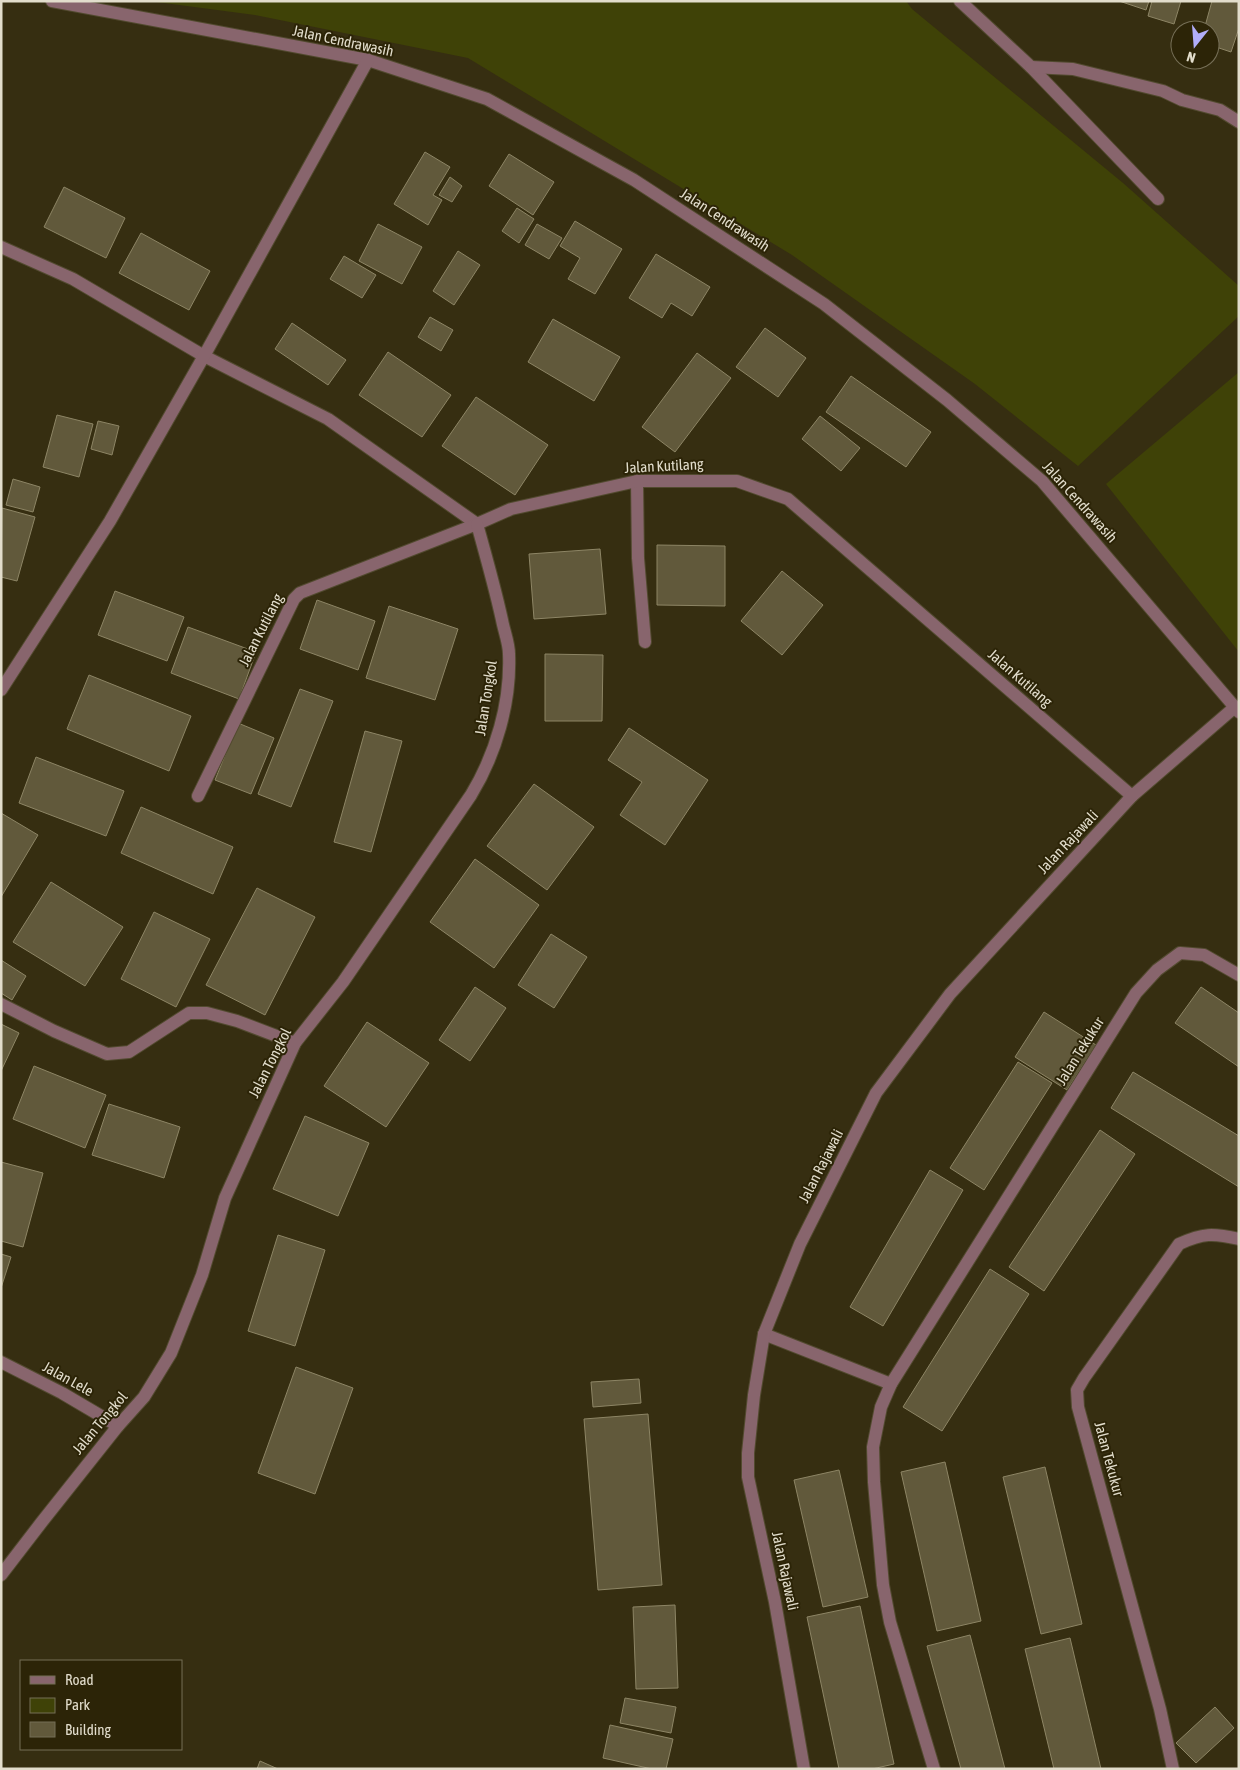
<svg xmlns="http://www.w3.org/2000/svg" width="1240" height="1770" viewBox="0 0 1240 1770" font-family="'Asap Condensed',sans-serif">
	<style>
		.green { fill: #3f4207 }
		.building { fill: #61593b; stroke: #8d8565 }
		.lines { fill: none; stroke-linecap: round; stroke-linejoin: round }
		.minor-casing { stroke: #524a2f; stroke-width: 14 }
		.minor { stroke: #88656d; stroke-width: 12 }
		.labels { text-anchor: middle; stroke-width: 4; stroke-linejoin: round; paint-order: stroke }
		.street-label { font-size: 15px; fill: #e2ddcc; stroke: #2c2407 }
	</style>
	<rect width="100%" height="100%" fill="#362e11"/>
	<g class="green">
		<polygon points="149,1 906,1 912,9 1123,183 1239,286 1239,316 1078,466 975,384 792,255 468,58 255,15"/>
		<polygon points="1239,372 1239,652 1106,484"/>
	</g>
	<g class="building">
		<polygon points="1119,1 1149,1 1146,10"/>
		<polygon points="1152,1 1181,1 1174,24 1148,16"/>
		<polygon points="1212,1 1239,1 1239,28 1231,52 1210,45 1210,30 1204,30"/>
		<polygon points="425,152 450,167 433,195 442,200 428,225 394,204"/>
		<polygon points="509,154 554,182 533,215 489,186"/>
		<polygon points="450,177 462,186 452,202 439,195"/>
		<polygon points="64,187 125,218 106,258 44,227"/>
		<polygon points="517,208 534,219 519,243 502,231"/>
		<polygon points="575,221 622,249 595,294 568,279 580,258 560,246"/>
		<polygon points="378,224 422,247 402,284 359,261"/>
		<polygon points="537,224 562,238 549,259 525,245"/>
		<polygon points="141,233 210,271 189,310 119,273"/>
		<polygon points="458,251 480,265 454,305 433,291"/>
		<polygon points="656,254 710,287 692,316 671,303 662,318 629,298"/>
		<polygon points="344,256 376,275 362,298 330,279"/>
		<polygon points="430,317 453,330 441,351 418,337"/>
		<polygon points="553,319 620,357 594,401 528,362"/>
		<polygon points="292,323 346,360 328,385 275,349"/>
		<polygon points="765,328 806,358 778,397 736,367"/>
		<polygon points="388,352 451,395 422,437 359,395"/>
		<polygon points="697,353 731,378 675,452 642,427"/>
		<polygon points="851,376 931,432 906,467 826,412"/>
		<polygon points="476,397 548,445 515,495 442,446"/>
		<polygon points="57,415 93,424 79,477 43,467"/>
		<polygon points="820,416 860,448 841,471 802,439"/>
		<polygon points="98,421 119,426 112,455 91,449"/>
		<polygon points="13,479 40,487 33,512 6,505"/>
		<polygon points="2,508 35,517 17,581 1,577"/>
		<polygon points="657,545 725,546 725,606 657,605"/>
		<polygon points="600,549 606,614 534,619 529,554"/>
		<polygon points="782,571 823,605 782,655 741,621"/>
		<polygon points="115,591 184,617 167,661 98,635"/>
		<polygon points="317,600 375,621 358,670 300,649"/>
		<polygon points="389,606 458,629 435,700 366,678"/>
		<polygon points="188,627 256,652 239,699 171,673"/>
		<polygon points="545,654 603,655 602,721 545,721"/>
		<polygon points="89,675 191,716 169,771 67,729"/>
		<polygon points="300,689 333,701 291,807 258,794"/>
		<polygon points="238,723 274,738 251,794 215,780"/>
		<polygon points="629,728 708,780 665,845 620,815 642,782 608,760"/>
		<polygon points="365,731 402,741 371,852 334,842"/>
		<polygon points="36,757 124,791 106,836 19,803"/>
		<polygon points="534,784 594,827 547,890 487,846"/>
		<polygon points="141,807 233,847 213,894 121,853"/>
		<polygon points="1,813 38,835 1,897"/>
		<polygon points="475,859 539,905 494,968 430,922"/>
		<polygon points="51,882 123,927 85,986 13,942"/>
		<polygon points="257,888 315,917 265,1015 206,985"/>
		<polygon points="154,912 210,939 176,1007 121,979"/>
		<polygon points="551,934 587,957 554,1008 518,985"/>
		<polygon points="1,960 26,976 12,1000 1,993"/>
		<polygon points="475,987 506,1008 470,1061 439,1040"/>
		<polygon points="1201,987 1239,1013 1239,1067 1175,1023"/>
		<polygon points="1044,1012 1096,1045 1067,1090 1015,1057"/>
		<polygon points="367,1022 429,1063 386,1127 324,1086"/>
		<polygon points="1,1024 19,1033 1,1071"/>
		<polygon points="1018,1062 1052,1083 984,1190 950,1168"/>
		<polygon points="34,1066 106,1095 85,1148 13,1119"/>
		<polygon points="1133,1072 1239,1136 1239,1187 1111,1108"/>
		<polygon points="109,1104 180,1127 164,1178 92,1155"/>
		<polygon points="305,1116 369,1143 338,1216 273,1189"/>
		<polygon points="1100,1130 1135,1154 1044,1291 1009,1267"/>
		<polygon points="1,1162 43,1173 23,1247 1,1241"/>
		<polygon points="930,1170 963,1190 883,1326 850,1307"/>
		<polygon points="278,1235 325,1250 295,1346 248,1331"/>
		<polygon points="1,1254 11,1257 1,1288"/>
		<polygon points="990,1269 1029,1294 942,1431 903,1407"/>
		<polygon points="296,1367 353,1388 315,1494 258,1473"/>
		<polygon points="639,1379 641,1403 593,1407 591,1382"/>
		<polygon points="648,1414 662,1585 598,1590 584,1419"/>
		<polygon points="945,1462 981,1621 937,1631 901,1472"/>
		<polygon points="1045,1467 1082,1624 1041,1634 1003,1477"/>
		<polygon points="839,1470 868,1597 823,1607 794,1480"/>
		<polygon points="675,1605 678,1688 636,1689 633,1607"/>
		<polygon points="860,1606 894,1764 872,1769 839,1769 807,1617"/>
		<polygon points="970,1635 1005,1769 961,1769 927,1646"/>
		<polygon points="1070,1638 1101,1769 1054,1769 1025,1649"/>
		<polygon points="625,1698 676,1707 671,1733 620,1723"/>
		<polygon points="1215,1707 1234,1728 1196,1763 1176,1743"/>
		<polygon points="610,1725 673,1739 666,1769 652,1769 603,1758"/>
		<polygon points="260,1761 278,1769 257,1769"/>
	</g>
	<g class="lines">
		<defs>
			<g id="minor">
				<polyline points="52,1 368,60 487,99 634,180 824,304 947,400 1042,481 1239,712"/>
				<polyline points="960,1 1031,67 1158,199"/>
				<polyline points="1031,67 1073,69 1163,91 1182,100 1220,110 1239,122"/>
				<polyline points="1,247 73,279 204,356 328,419 477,524"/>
				<polyline points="637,481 638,558 645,642"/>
				<polyline points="1,690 110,521 204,356 368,60"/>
				<polyline points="198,796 294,599 300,593 477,524 511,509 637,481 737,481 788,499 1132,796"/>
				<polyline points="1,1004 54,1031 107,1054 129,1052 189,1013 207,1013 237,1021 295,1043"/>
				<polyline points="764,1334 891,1384"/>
				<polyline points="1,1362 62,1393 118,1426"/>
				<path d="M1,1575L41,1523L118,1426L144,1397L171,1353L202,1275L225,1198L295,1043L343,982L471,795C496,754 511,702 509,654C509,643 504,631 502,620C495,588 486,556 477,524"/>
				<polyline points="804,1769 775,1602 748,1477 748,1453 754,1395 764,1334 800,1244 876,1093 950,994 1132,796 1235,707"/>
				<polyline points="934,1769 890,1622 883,1585 874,1482 873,1447 881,1407 891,1384 1136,993 1157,970 1180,953 1204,955 1239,975"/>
				<path d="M1173,1769L1160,1709L1078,1407L1077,1390L1084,1378L1179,1244C1203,1233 1213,1233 1239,1239"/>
			</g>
		</defs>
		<use href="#minor" class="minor-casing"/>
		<use href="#minor" class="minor"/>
	</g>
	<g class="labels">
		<g class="street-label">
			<text transform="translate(343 41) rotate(12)" y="5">Jalan Cendrawasih</text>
			<text transform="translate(725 220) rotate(33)" y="5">Jalan Cendrawasih</text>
			<text transform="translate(664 466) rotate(-3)" y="5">Jalan Kutilang</text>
			<text transform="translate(1080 502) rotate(48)" y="5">Jalan Cendrawasih</text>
			<text transform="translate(261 630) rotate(-63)" y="5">Jalan Kutilang</text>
			<text transform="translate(1020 678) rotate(41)" y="5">Jalan Kutilang</text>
			<text transform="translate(486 698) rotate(-81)" y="5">Jalan Tongkol</text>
			<text transform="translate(1068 842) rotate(-47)" y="5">Jalan Rajawali</text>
			<text transform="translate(1080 1051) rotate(-58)" y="5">Jalan Tekukur</text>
			<text transform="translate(270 1063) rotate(-63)" y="5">Jalan Tongkol</text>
			<text transform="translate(821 1166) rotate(-63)" y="5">Jalan Rajawali</text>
			<text transform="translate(68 1379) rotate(29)" y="5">Jalan Lele</text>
			<text transform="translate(100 1423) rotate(-50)" y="5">Jalan Tongkol</text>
			<text transform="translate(1109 1459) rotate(75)" y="5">Jalan Tekukur</text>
			<text transform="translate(785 1571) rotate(78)" y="5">Jalan Rajawali</text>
		</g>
	</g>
	<rect width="1240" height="1770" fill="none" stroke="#e2ddcc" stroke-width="5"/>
	<rect x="20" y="1660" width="162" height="90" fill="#2c2407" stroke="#756e56"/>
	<rect x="30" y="1676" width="25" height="8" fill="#88656d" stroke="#756e56"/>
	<text x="65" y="1685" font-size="15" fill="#e2ddcc">Road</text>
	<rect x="30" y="1698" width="25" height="15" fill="#3f4207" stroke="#756e56"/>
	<text x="65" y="1710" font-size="15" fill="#e2ddcc">Park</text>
	<rect x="30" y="1722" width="25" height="15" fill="#61593b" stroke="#756e56"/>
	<text x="65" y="1735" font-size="15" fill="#e2ddcc">Building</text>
	<g transform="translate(1195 45) rotate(197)"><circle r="24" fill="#2c2407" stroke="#756e56"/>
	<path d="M0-4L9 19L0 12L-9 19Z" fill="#b1adfa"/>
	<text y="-8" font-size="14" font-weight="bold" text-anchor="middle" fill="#e2ddcc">N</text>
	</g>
</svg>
